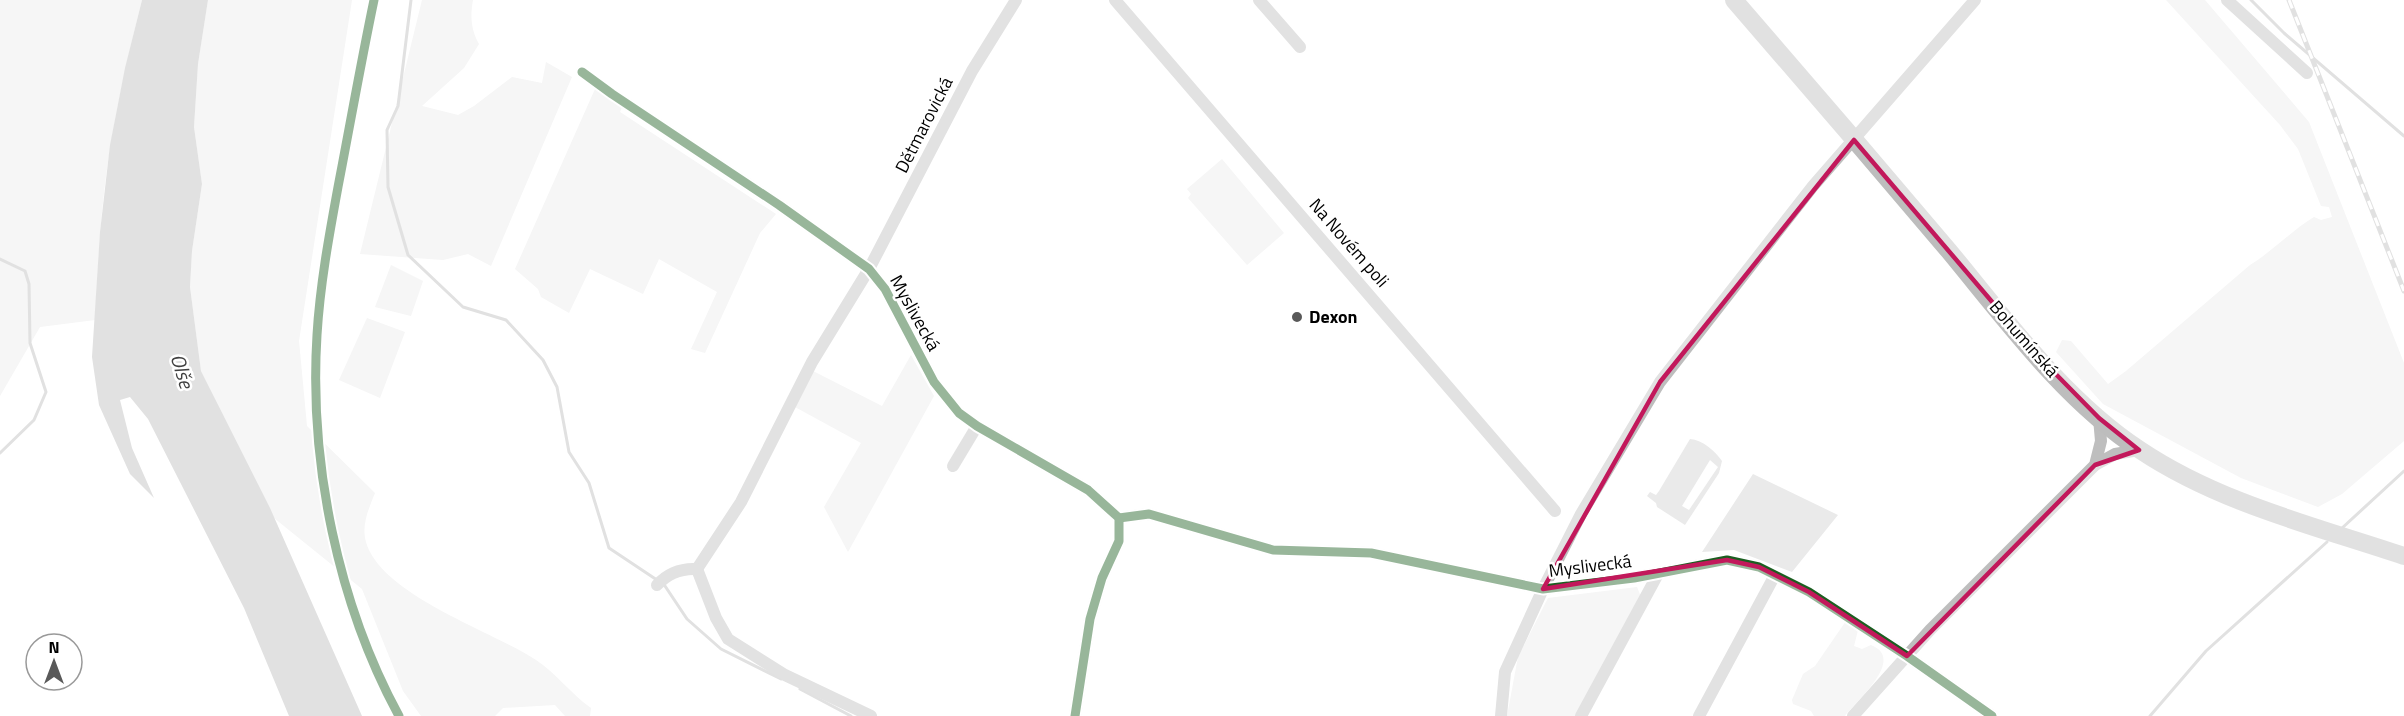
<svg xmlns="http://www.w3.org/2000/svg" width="2404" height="716" viewBox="0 0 2404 716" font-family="'Titillium Web',sans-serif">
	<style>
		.green { fill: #eaeaea; fill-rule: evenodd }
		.water { fill: #bcbcbc }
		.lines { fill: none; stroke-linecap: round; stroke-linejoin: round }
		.stream { stroke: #bcbcbc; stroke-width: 3 }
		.street { stroke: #bebebe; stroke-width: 12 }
		.primary { stroke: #bdbdbd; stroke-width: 18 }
		.rail-casing { stroke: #bdbdbd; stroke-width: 5 }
		.rail { stroke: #fff; stroke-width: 3; stroke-dasharray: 9; stroke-linecap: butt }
		.cycleway-casing { stroke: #fff; stroke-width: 13 }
		.cycleway { stroke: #1b5e20; stroke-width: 9 }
		.marked { fill: none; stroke: #c2185b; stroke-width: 4.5; stroke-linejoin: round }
		.poi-dot { fill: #595959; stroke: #fff; stroke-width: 2 }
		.labels { text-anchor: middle; stroke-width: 5; stroke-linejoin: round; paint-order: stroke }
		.street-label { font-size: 18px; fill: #000; stroke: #fff }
		.poi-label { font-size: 18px; font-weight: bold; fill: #000; stroke: #fff; text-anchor: start }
		.water-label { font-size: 20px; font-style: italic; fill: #414141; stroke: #fff }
	</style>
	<rect width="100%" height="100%" fill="#fff"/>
	<g class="green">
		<path d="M0,0H142C130,47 119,95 111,143C101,201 98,261 95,320L40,327L0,396Z"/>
		<path d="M208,0H352L299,341L307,426L375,493C369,508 361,525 366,542C381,595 492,631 536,660C556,673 571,694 591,708L590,716H565L555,705L503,708L495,716H421L403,691L362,589L274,518L201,371L190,287L192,251L202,184L194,127L198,64Z"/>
		<path d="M422,0H473C470,16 471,30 479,44L464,68L422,106L458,115L474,106L512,77L542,83L546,62L572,77L491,266L468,254L443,260L360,254Z"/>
		<path d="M2166,0H2205L2309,122L2404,363V441L2342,494L2318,507L2241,478L2103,404L2056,352L2062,340L2071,341L2108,384L2126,371L2250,265C2273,251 2291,231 2314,217L2321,220L2332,217L2329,207L2321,206L2298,149L2280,125Z"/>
		<polygon points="595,89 623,105 620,112 776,214 760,233 705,353 691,349 717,292 659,259 643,294 590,269 569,313 541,297 538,289 515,269"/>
		<polygon points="1222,159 1284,233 1247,265 1188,198 1191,194 1187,189"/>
		<polygon points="391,265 423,281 411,316 375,307"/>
		<polygon points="367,318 405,332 380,398 339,380"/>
		<polygon points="911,355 934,396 848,552 824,507 861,443 795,407 813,371 882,406"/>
		<path d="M1690,439C1703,440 1715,451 1722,461L1719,473L1685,525L1657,507L1656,503L1647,496L1650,492L1656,495L1659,491ZM1710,460L1718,467L1689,510L1682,506Z"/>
		<polygon points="1753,474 1838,515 1792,572 1734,550 1702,552"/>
		<polygon points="1637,587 1641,597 1576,716 1507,716 1518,657 1548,598"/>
		<path d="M1846,621L1858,630L1854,646L1862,649L1871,645C1906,659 1858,699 1845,716H1814L1811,711L1793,704L1792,700L1803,674L1815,666Z"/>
	</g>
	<polygon class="water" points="142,0 208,0 198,64 194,127 202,184 192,251 190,287 201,371 270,508 362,716 289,716 244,608 148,419 130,397 120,400 132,448 154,498 130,474 99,405 92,357 100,232 110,145 125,68"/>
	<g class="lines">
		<g class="stream">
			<polyline points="411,0 398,106 387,130 388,187 408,255 463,307 506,320 543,360 557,387 569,452 589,483 609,548 657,580"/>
			<polyline points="2251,0 2284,33 2404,136"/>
			<polyline points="0,259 25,271 29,284 30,343 46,392 34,420 0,453"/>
			<polyline points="2341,529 2404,471"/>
			<polyline points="663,583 687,619 721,649 781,679"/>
			<polyline points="800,689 851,716"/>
			<polyline points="2150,716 2206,651 2327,542"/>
		</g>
		<g class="street">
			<polyline points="1115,0 1555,511"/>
			<polyline points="1259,0 1300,47"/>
			<polyline points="2227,0 2307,73"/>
			<polyline points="582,72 612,94 779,205 869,269 885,289 934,382 959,413 977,426 1088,490 1119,518 1119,541 1102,578 1090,619 1075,716"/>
			<polyline points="2095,465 2115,454 2139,450"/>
			<polyline points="953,466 977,426"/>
			<polyline points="1119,518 1149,514 1273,550 1371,553 1543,589 1634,578 1727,560 1759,567 1809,592 1907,656 1992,716"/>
			<polyline points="697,569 741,502 812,362 869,269 972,71 1016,0"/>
			<polyline points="697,569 716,618 728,639 785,675 871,716"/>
			<path d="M657,585C668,573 681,568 697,569"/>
			<polyline points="1501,716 1505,672 1543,589 1581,514 1660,382 1813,186 1975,0"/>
			<polyline points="1581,716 1658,574"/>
			<polyline points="1699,716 1775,575"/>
			<polyline points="1853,716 1930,630 2095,465 2101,441 2099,418"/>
		</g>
		<path class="primary" d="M1734,0C1806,83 1878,167 1949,251C2006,320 2065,401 2140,450C2219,503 2315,526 2404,556"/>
		<defs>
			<polyline id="rail" points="2289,0 2404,291"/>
		</defs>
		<use href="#rail" class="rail-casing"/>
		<use href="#rail" class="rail"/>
		<defs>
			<g id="cycleway">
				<path d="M374,0C361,62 350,125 338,187C329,236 320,285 317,335C309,463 338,604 399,716"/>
				<polyline points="582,72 612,94 779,205 869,269 885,289 934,382 959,413 977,426 1088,490 1119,518 1119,541 1102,578 1090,619 1075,716"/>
				<polyline points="1119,518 1149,514 1273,550 1371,553 1543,589 1634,578 1727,560 1759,567 1809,592 1907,656 1992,716"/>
			</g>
		</defs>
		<use href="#cycleway" class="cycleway-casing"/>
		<use href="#cycleway" class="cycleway"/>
	</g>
	<path d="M0 0H2404V716H0ZM1854,140L2040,358L2099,418L2139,450L2095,465L1907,656L1809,592L1759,567L1727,560L1543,589L1660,382Z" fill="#fff" fill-opacity=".55" fill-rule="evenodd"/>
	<path class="marked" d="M1854,140L2040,358L2099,418L2139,450L2095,465L1907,656L1809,592L1759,567L1727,560L1543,589L1660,382Z"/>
	<circle class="poi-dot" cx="1297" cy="317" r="6"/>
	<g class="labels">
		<g class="street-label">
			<text transform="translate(924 125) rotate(-63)" y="6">Dětmarovická</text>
			<text transform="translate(1349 243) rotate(49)" y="6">Na Novém poli</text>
			<text transform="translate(915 313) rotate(61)" y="6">Myslivecká</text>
			<text transform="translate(2024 339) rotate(49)" y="6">Bohumínská</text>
			<text transform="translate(1590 566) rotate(-7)" y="6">Myslivecká</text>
		</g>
		<g class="poi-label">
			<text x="1309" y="323">Dexon</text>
		</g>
		<g class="water-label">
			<text transform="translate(182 371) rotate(73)" y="7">Olše</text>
		</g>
	</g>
	<g transform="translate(54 662)"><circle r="28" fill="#ffffff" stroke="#999999" stroke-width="1.5"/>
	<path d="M0-4.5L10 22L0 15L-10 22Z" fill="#595959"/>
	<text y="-9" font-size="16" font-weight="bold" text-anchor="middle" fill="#000000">N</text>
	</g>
</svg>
